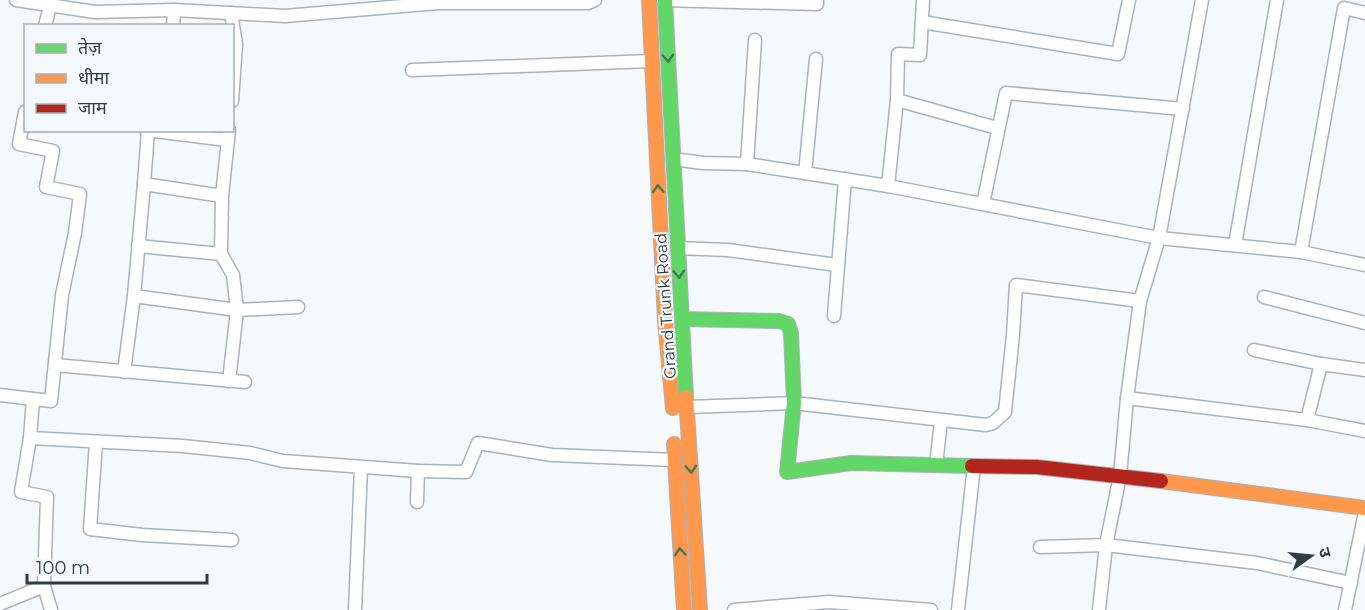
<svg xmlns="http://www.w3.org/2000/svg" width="1365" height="610" viewBox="0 0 1365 610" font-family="Montserrat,'Noto Sans Devanagari',sans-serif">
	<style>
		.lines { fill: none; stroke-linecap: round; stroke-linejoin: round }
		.street-casing { stroke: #acb2b7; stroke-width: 15 }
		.fast-casing { stroke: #acb2b7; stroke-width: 16 }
		.slow-casing { stroke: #acb2b7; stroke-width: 16 }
		.jam-casing { stroke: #acb2b7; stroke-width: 16 }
		.street { stroke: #fefefe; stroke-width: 12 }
		.fast { stroke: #63d668; stroke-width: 14 }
		.slow { stroke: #ff974d; stroke-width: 14 }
		.jam { stroke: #b3261e; stroke-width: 14 }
		.oneway { stroke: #457952 }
		.labels { text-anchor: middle; stroke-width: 4.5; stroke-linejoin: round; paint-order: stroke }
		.street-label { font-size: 16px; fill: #313b43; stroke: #f4f9fd }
	</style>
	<rect width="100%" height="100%" fill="#f6f9fb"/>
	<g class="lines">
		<defs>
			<g id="street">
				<polyline points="16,0 95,12 174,10 285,16 438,3 588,3 595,0"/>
				<polyline points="663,0 817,4 817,0"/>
				<polyline points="231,13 236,44 232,101"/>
				<polyline points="922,22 1118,54 1129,0"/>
				<polyline points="45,26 50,6"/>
				<polyline points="173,26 174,10"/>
				<polyline points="755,40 747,164 888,186 1159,238 1301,252 1365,265"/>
				<polyline points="412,70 651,61"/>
				<polyline points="897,100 997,128"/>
				<polyline points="25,112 19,144 53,151 46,187 80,194 75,233 62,295 51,401 33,399 30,438 21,492 47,497 44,586 51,610"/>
				<polyline points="146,130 227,140"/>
				<polyline points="229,130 222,196 221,254 233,275 237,310 229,381"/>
				<polyline points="148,131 144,184 222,196"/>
				<polyline points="673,159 703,163 747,164"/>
				<polyline points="805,173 816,59"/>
				<polyline points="888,186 897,100 898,54 920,55 923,0"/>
				<polyline points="983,204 1006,93 1183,109"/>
				<polyline points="1235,245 1277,0"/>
				<polyline points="138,246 221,254"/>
				<polyline points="677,248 728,250 837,265"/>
				<polyline points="1301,252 1344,8 1365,13"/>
				<polyline points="134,296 144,184"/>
				<polyline points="1264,297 1365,323"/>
				<polyline points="834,316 845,179"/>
				<polyline points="1254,350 1321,364 1365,370"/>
				<polyline points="55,365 245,382"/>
				<polyline points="124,372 134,296 237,310 298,307"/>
				<polyline points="0,395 33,399"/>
				<polyline points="1127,398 1307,420 1365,431"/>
				<polyline points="688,407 794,403 986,425 993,423 1005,412 1013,335 1016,285 1140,301"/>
				<polyline points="1307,420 1321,364"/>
				<polyline points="30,438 183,446 250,453 283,461 418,471 417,502"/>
				<polyline points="96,442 90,529 142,535 232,540"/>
				<polyline points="936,465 941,421"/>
				<polyline points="418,471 466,472 478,443 552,455 675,460"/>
				<polyline points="1040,547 1106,545 1257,563 1351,583"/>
				<polyline points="0,604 44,586"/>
				<polyline points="355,610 361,468"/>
				<polyline points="734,610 829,602 931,610"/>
				<polyline points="958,610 974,466"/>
				<polyline points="1099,610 1106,545 1120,476 1127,398 1140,301 1159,238 1202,0"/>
				<polyline points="1345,610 1365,512"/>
			</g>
			<g id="fast">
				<polyline points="665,0 686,397"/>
				<polyline points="682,319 779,321 788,324 791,333 794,403 787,472 851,463 972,466"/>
			</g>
			<g id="slow">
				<polyline points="649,0 665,320 673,408"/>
				<polyline points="686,397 700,610"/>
				<polyline points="674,444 684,610"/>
				<polyline points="1161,481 1365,508"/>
			</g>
			<polyline id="jam" points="972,466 1037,467 1161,481"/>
		</defs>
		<use href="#street" class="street-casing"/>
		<use href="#fast" class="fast-casing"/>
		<use href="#slow" class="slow-casing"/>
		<use href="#jam" class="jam-casing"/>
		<use href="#street" class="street"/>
		<use href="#fast" class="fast"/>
		<use href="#slow" class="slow"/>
		<use href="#jam" class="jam"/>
	</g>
	<defs><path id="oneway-chevron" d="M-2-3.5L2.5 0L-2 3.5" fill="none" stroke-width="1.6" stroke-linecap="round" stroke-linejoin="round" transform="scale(1.5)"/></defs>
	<g class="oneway">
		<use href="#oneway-chevron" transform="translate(668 58) rotate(87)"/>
		<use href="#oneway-chevron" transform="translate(658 189) rotate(-93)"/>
		<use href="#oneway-chevron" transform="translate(679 274) rotate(86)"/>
		<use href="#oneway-chevron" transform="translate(691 469) rotate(87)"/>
		<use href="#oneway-chevron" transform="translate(680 552) rotate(-94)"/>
	</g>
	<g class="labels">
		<g class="street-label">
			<text transform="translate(665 306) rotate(-94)" y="6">Grand Trunk Road</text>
		</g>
	</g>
	<rect x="24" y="24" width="210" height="108" fill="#f4f9fd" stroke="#a6adb3" stroke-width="1.5"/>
	<rect x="36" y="44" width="30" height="9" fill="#63d668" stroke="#a6adb3" stroke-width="1.5"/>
	<text x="78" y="54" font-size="18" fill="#313b43">तेज़</text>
	<rect x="36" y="74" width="30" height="9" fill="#ff974d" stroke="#a6adb3" stroke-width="1.5"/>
	<text x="78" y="84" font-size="18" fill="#313b43">धीमा</text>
	<rect x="36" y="104" width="30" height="9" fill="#b3261e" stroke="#a6adb3" stroke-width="1.5"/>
	<text x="78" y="114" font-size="18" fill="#313b43">जाम</text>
	<g transform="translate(1311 556) rotate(75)" stroke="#f4f9fd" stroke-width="4.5" paint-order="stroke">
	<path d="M0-4.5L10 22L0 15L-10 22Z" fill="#313b43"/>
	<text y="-9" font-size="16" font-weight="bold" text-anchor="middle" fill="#313b43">उ</text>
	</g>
	<path d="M27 574v9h180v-9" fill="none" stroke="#313b43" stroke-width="3"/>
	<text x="36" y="574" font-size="18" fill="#313b43" stroke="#f4f9fd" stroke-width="4.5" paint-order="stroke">100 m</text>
</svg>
